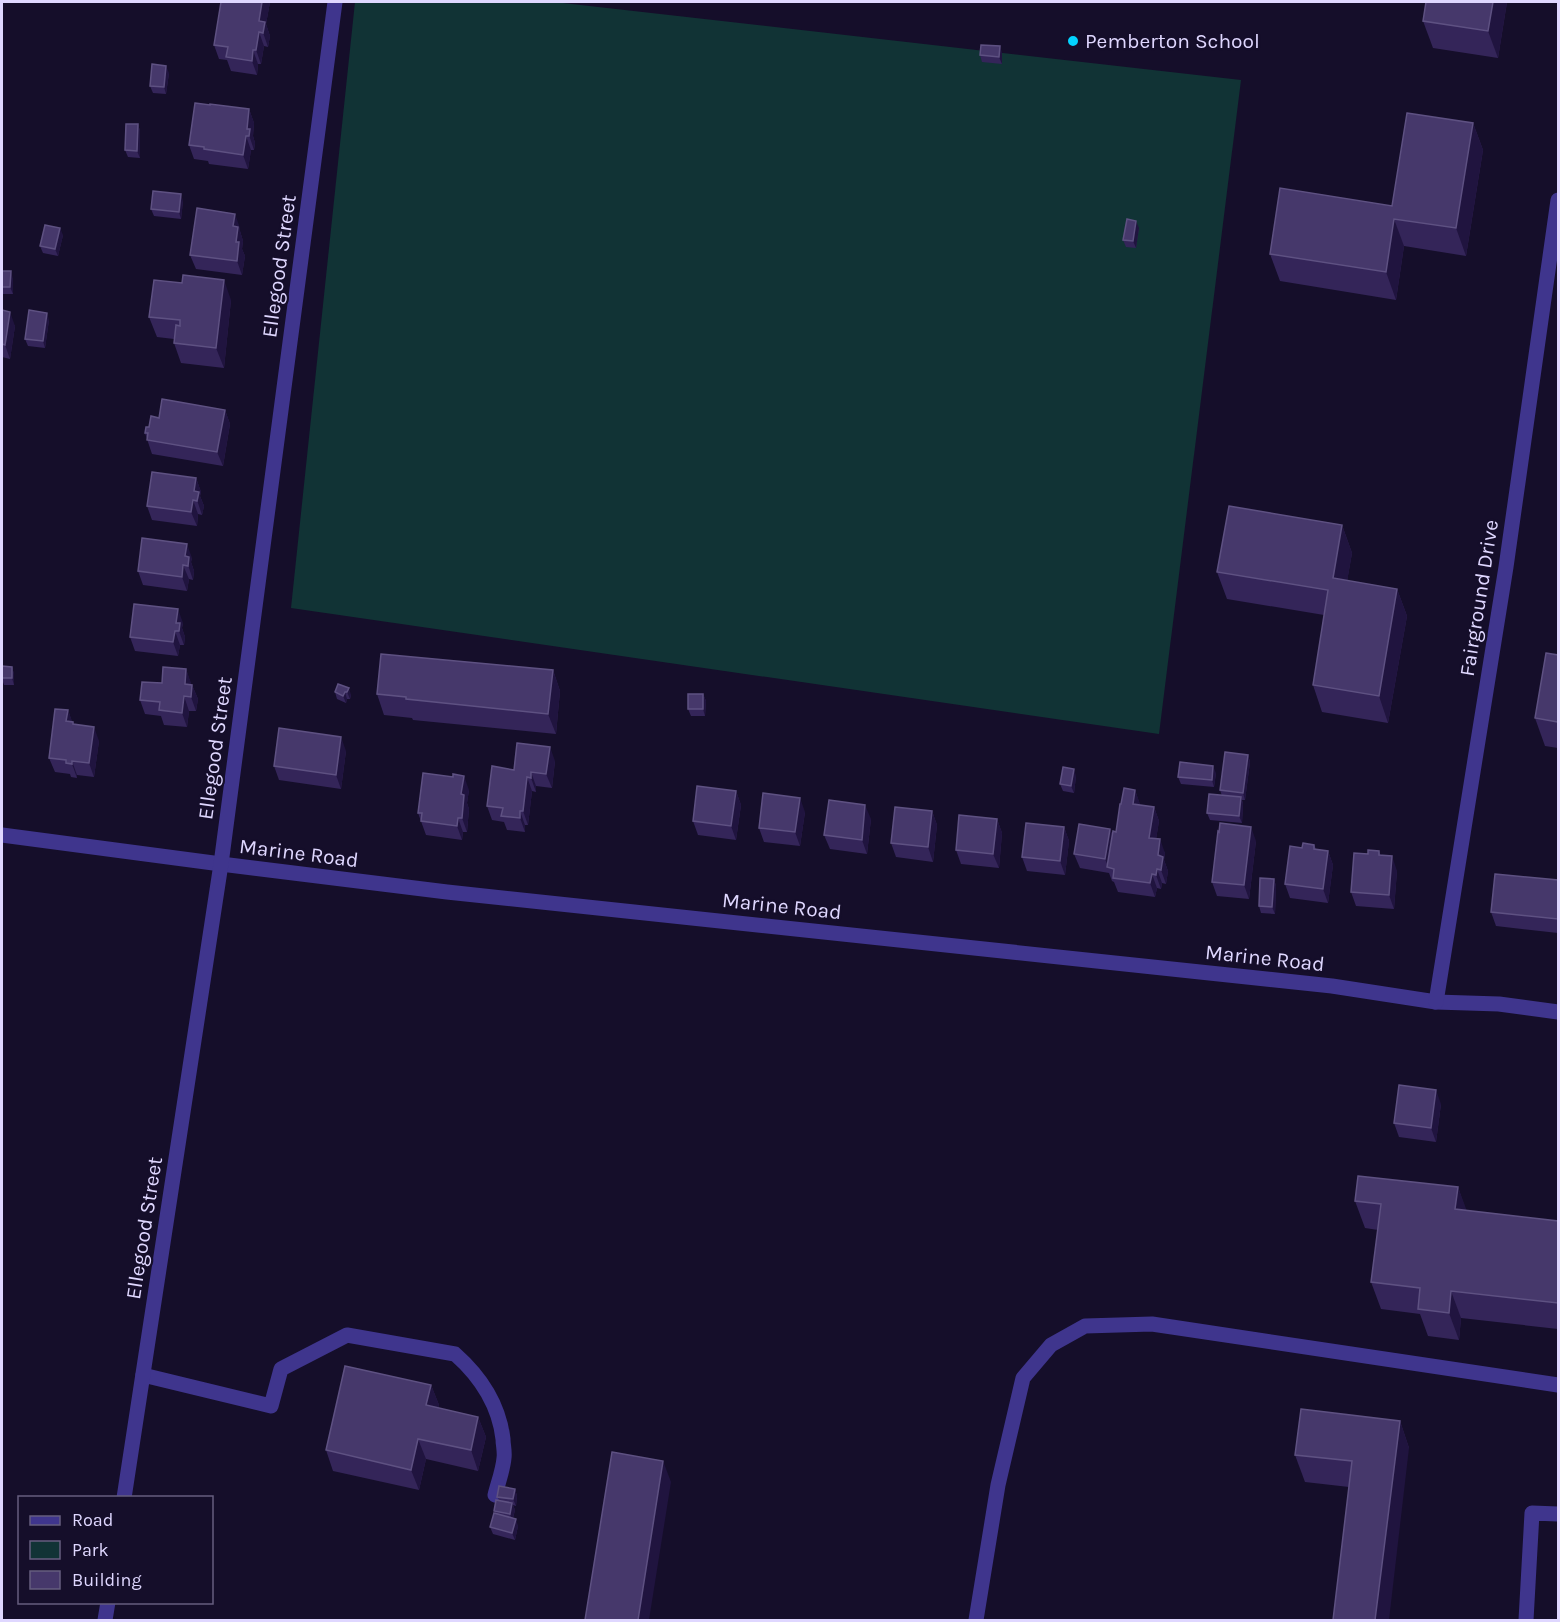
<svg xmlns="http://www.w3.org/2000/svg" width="1560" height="1622" viewBox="0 0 1560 1622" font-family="Karla,sans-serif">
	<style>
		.green { fill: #113335 }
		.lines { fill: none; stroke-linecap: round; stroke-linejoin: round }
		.service { stroke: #3f358d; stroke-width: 15 }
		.minor { stroke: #3f358d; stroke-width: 15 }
		.wall { fill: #342559 }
		.shaded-wall { fill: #20143f }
		.building { fill: #46386b; stroke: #5e5182; stroke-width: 1.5 }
		.poi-dot { fill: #03d3ff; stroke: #150e2a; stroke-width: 2 }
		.labels { text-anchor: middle; stroke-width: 4.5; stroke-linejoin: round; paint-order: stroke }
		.poi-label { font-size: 21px; fill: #dfd7ff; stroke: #150e2a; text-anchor: start }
		.street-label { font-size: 21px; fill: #dfd7ff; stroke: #150e2a }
	</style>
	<rect width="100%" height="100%" fill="#150e2a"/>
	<polygon class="green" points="355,2 554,2 1241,80 1159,734 291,608"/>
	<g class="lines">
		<g class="service">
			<path d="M143,1375L271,1406L281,1369L347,1335L455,1354C481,1377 499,1405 503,1439C503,1445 505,1452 504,1458C503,1470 498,1483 495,1495"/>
			<polyline points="976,1620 998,1485 1023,1378 1051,1345 1085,1326 1152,1324 1558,1385"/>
			<polyline points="1526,1620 1532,1513 1558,1514"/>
		</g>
		<g class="minor">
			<polyline points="2,835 221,864 447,892 1332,986 1436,1002 1499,1004 1558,1012"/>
			<polyline points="1436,1002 1506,567 1558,200"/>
			<polyline points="124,1498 221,864 335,2"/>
			<polyline points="105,1620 108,1602"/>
		</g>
	</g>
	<g class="wall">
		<polygon points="221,2 270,2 266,24 270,36 268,47 264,46 261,64 258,64 257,75 231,71 227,60 219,59 214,45"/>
		<polygon points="1507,2 1498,58 1433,48 1423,21"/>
		<polygon points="1002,53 1002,64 982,62 980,55"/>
		<polygon points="169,73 166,94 153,93 150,86"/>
		<polygon points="249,109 254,123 253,136 255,143 254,150 251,150 248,169 209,164 208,161 194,159 189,145"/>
		<polygon points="1473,123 1483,150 1466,256 1404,246 1396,300 1280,281 1270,254 1392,206"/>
		<polygon points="138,124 140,131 140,158 128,157 125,150"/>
		<polygon points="183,201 181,219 154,216 151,209"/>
		<polygon points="240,228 240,231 243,241 242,249 245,256 242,275 196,269 190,255"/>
		<polygon points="1139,228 1136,248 1126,247 1123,240"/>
		<polygon points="63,235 58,256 43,253 40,246"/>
		<polygon points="2,271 13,279 13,294 2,294"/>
		<polygon points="231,300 224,368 181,363 174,343 174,339 157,337 149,317"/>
		<polygon points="2,310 15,326 10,359 2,357"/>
		<polygon points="49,320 45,348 28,346 25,339"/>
		<polygon points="225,410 230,424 223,466 152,454 145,433 149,427 159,418"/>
		<polygon points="196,478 201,492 200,496 204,506 202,515 198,514 197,526 152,520 147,506"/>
		<polygon points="1342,525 1352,553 1347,581 1397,589 1407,616 1388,723 1322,712 1313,685 1324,615 1227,599 1217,572"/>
		<polygon points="192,558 191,562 194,571 193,580 189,579 187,591 143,585 138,571"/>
		<polygon points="183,623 182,628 185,637 184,645 180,645 178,656 135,651 130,637"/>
		<polygon points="1558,655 1558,748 1545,746 1535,718"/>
		<polygon points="2,666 12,667 14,674 14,685 4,685 2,679"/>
		<polygon points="186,669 191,685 192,685 198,699 196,711 189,711 187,727 164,725 161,716 145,714 140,700 162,683"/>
		<polygon points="553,670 560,691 556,734 413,720 412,718 384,715 377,694"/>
		<polygon points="338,684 351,695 350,699 347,699 346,703 337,699 335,692"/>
		<polygon points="703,694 706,701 705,716 691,716 688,709"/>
		<polygon points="68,710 72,722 73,722 74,724 99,741 94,777 77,775 77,778 71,777 70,774 55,772 49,758"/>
		<polygon points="346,751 341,789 279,780 274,766"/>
		<polygon points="1248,755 1250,762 1245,800 1242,800 1243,804 1242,823 1210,820 1207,813 1222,796 1220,790"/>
		<polygon points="555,761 552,788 536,786 536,792 532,791 528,825 525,825 525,832 507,830 504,822 492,820 487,806 514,770"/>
		<polygon points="1216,773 1214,787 1181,784 1178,777"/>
		<polygon points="1076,776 1074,793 1063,791 1060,784"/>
		<polygon points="469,790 467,803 469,809 467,832 463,832 462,840 426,835 418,813"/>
		<polygon points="1135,790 1140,805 1154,807 1159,821 1156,839 1165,853 1164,860 1168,871 1166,884 1162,883 1161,889 1157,888 1155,897 1118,892 1114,882 1112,881 1109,873 1080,868 1074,854 1110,829 1112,834 1116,832 1121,804"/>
		<polygon points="736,791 741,805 736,840 698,835 693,821"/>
		<polygon points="932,811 937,825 933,862 896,857 891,843"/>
		<polygon points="805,812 800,846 764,842 759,828"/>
		<polygon points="871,819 867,854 830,849 824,835"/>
		<polygon points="997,819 1002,833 999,868 961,864 956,850"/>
		<polygon points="1064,827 1069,841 1065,875 1027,871 1022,857"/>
		<polygon points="1256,841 1249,899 1217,896 1212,882"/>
		<polygon points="1314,845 1316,849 1328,851 1333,865 1328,903 1290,898 1285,884 1302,848"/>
		<polygon points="1379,851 1381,856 1397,871 1394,909 1356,906 1351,892 1368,854"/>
		<polygon points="1274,879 1276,886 1275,914 1261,913 1259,906"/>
		<polygon points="1558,880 1558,933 1496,926 1491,912"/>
		<polygon points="1441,1104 1436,1142 1399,1137 1394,1123"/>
		<polygon points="1458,1187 1466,1211 1558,1221 1558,1329 1461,1318 1459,1340 1428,1336 1420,1314 1381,1309 1371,1282 1378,1230 1365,1228 1355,1201"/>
		<polygon points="431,1385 439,1405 438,1408 478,1417 486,1437 478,1471 426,1459 419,1490 333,1471 326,1450"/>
		<polygon points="1400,1421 1409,1448 1349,1487 1305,1482 1295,1455"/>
		<polygon points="515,1489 517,1496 516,1506 513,1505 515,1510 513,1518 518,1526 515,1540 493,1534 490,1527 495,1513 494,1511 499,1500 497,1497"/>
	</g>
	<g class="shaded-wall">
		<polygon points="262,2 270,2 266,24 270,36 268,47 259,21"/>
		<polygon points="1493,2 1507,2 1498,58 1488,31"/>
		<polygon points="259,32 264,46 261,64 256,50"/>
		<polygon points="1000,46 1002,53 1002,64 999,57"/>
		<polygon points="253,50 258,64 257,75 252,61"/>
		<polygon points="166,66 169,73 166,94 164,87"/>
		<polygon points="249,109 254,123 253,136 255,143 254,150 247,129"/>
		<polygon points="1473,123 1483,150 1466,256 1456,228"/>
		<polygon points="138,124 140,131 140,158 137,151"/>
		<polygon points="246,136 251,150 248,169 243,155"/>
		<polygon points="181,194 183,201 181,219 179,212"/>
		<polygon points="235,214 240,228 240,231 243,241 242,249 245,256 242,275 237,261 233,226"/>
		<polygon points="1394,219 1404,246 1396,300 1386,272"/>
		<polygon points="1136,221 1139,228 1136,248 1133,241"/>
		<polygon points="60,228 63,235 58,256 55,249"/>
		<polygon points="11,271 13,279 13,294 10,287"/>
		<polygon points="224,280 231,300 224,368 216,348"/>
		<polygon points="10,312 15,326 10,359 5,345"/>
		<polygon points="47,313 49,320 45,348 43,341"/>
		<polygon points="225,410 230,424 223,466 217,452"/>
		<polygon points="196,478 201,492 200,496 204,506 202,515 194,491"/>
		<polygon points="193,500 198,514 197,526 191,512"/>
		<polygon points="1342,525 1352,553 1343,605 1333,578"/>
		<polygon points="187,544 192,558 191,562 194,571 193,580 185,556"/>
		<polygon points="183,565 189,579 187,591 182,577"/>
		<polygon points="1397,589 1407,616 1388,723 1379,696"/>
		<polygon points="178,609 183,623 182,628 185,637 184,645 176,623"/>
		<polygon points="175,631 180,645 178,656 173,642"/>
		<polygon points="12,667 14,674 14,685 12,678"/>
		<polygon points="186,669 191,683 190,698 185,684"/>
		<polygon points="553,670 560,691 556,734 548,714"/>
		<polygon points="192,685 198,699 196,711 191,697"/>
		<polygon points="349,688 351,695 350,699 347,692"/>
		<polygon points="345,692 347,699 346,703 343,696"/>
		<polygon points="703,694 706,701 705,716 703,709"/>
		<polygon points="184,696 189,711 187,727 182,713"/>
		<polygon points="68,710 73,724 73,722 78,736 66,721"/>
		<polygon points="94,727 99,741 94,777 89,763"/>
		<polygon points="341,737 346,751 341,789 336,775"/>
		<polygon points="550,747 555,761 552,788 546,774"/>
		<polygon points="1248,755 1250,762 1245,800 1243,793"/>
		<polygon points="72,761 77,775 77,778 72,764"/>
		<polygon points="1213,766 1216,773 1214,787 1212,780"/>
		<polygon points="1074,769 1076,776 1074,793 1071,786"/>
		<polygon points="531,772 536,786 536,792 531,778"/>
		<polygon points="464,776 469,790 467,803 469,809 467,832 462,818 461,794"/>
		<polygon points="527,777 532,791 528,825 523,811"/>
		<polygon points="1135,790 1140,804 1138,818 1133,804"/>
		<polygon points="736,791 741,805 736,840 731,826"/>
		<polygon points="1241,797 1243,804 1242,823 1239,816"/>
		<polygon points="800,798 805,812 800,846 795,832"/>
		<polygon points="865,805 871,819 867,854 862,840"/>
		<polygon points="1154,807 1159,821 1154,852 1149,838"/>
		<polygon points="520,811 525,825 525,832 520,818"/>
		<polygon points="932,811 937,825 933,862 928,847"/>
		<polygon points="458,818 463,832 462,840 457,826"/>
		<polygon points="997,819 1002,833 999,868 993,854"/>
		<polygon points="1064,827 1069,841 1065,875 1060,861"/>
		<polygon points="1251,827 1256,841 1249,899 1244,885"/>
		<polygon points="1110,829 1115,843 1109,868 1105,859"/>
		<polygon points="1160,839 1165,853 1164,860 1168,871 1166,884 1161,870 1158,855"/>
		<polygon points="1328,851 1333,865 1328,903 1323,889"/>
		<polygon points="1392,856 1397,871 1394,909 1389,895"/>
		<polygon points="1157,869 1162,883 1161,889 1156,875"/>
		<polygon points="1152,874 1157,888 1155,897 1150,883"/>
		<polygon points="1274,879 1276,886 1275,914 1272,907"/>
		<polygon points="1436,1090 1441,1104 1436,1142 1431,1128"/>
		<polygon points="1458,1187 1468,1214 1455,1209"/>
		<polygon points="1451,1291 1461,1318 1459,1340 1449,1313"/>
		<polygon points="431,1385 439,1405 434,1426 426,1405"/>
		<polygon points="478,1417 486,1437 478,1471 471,1450"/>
		<polygon points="1400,1421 1409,1448 1389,1620 1375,1620"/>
		<polygon points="418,1439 426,1459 419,1490 411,1470"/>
		<polygon points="663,1461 671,1482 649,1620 638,1620"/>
		<polygon points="515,1489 517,1496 516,1506 513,1499"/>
		<polygon points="512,1503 515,1510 512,1521 510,1514"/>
		<polygon points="516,1519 518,1526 515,1540 512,1533"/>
	</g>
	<g class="building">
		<polygon points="221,2 262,2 259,21 265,22 263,33 259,32 256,50 253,50 252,61 226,57 228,47 214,45"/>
		<polygon points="1426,2 1493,2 1488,31 1423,21"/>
		<polygon points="981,45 1000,46 999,57 980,55"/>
		<polygon points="152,64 166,66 164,87 150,86"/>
		<polygon points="195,103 210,105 210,104 249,109 247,129 250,129 249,136 246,136 243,155 204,149 204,147 189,145"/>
		<polygon points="1407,113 1473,123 1456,228 1394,219 1386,272 1270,254 1280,188 1392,206"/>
		<polygon points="126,124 138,124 137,151 125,150"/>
		<polygon points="153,191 181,194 179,212 151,209"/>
		<polygon points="197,208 235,214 233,226 238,227 236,242 239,242 237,261 190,255"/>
		<polygon points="1127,219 1136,221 1133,241 1123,240"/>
		<polygon points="45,225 60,228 55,249 40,246"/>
		<polygon points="2,271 11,271 10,287 2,287"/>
		<polygon points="183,275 224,280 216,348 174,343 176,325 180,326 180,320 149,317 154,280 182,283"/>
		<polygon points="2,310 10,312 5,345 2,344"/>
		<polygon points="29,310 47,313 43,341 25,339"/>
		<polygon points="162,399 225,410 217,452 147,440 148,433 145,433 146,427 149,427 151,416 159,418"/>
		<polygon points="152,472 196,478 194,491 199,492 197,501 193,500 191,512 147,506"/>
		<polygon points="1229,506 1342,525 1333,578 1397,589 1379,696 1313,685 1328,590 1217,572"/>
		<polygon points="142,538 187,544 185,556 189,557 188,566 183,565 182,577 138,571"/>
		<polygon points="134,604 178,609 176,623 180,623 179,631 175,631 173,642 130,637"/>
		<polygon points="1546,653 1558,655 1558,722 1535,718"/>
		<polygon points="381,654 553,670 548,714 406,699 406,697 377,694"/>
		<polygon points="2,666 12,667 12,678 2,678"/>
		<polygon points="163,667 186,669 185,684 192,685 191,697 184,696 182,713 159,710 160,702 140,700 142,682 162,683"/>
		<polygon points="338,684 349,688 347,692 345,692 343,696 335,692"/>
		<rect x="688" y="694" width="15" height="15"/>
		<polygon points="55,709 68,710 66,721 73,722 73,724 94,727 89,763 72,761 72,764 66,763 66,760 49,758"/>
		<polygon points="279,728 341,737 336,775 274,766"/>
		<polygon points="517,743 550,747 546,774 531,772 531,778 527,777 523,811 520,811 520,818 501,816 503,808 487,806 492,766 514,770"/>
		<polygon points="1225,752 1248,755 1243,793 1220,790"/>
		<polygon points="1180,762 1213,766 1212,780 1178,777"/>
		<polygon points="1063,767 1074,769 1071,786 1060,784"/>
		<polygon points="423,773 453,777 453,774 464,776 461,794 464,795 462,818 458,818 457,826 421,821 422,813 418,813"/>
		<polygon points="697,786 736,791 731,826 693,821"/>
		<polygon points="1124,788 1135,790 1133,804 1154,807 1149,838 1160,839 1158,855 1163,857 1161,870 1157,869 1156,875 1152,874 1150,883 1113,878 1114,869 1107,867 1113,831 1116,832 1120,804 1121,804"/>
		<polygon points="763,793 800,798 795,832 759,828"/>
		<polygon points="1209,794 1241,797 1239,816 1207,813"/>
		<polygon points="829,800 865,805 862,840 824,835"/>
		<polygon points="895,807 932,811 928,847 891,843"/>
		<polygon points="959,815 997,819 993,854 956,850"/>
		<polygon points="1026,823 1064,827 1060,861 1022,857"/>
		<polygon points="1220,823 1251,827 1244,885 1212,882 1218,831 1219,832"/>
		<polygon points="1079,824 1110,829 1105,859 1074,854"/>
		<polygon points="1303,843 1314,845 1314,849 1328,851 1323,889 1285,884 1290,846 1302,848"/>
		<polygon points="1368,850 1379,851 1379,855 1392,856 1389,895 1351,892 1354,853 1368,854"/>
		<polygon points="1495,874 1558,880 1558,919 1491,912"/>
		<polygon points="1260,878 1274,879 1272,907 1259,906"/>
		<polygon points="1399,1085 1436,1090 1431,1128 1394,1123"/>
		<polygon points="1358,1176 1458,1187 1455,1209 1558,1221 1558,1303 1451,1291 1449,1313 1418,1309 1420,1288 1371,1282 1381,1204 1355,1201"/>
		<polygon points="345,1366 431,1385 426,1405 478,1417 471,1450 418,1439 411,1470 326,1450"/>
		<polygon points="1301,1409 1400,1421 1375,1620 1333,1620 1352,1461 1295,1455"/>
		<polygon points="612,1452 663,1461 638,1620 585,1620"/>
		<polygon points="499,1486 515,1489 513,1499 497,1497"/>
		<polygon points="496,1500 512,1503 510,1514 494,1511"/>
		<polygon points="494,1513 516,1519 512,1533 490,1527"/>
	</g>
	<circle class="poi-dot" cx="1073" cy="41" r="6"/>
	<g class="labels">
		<g class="poi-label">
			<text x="1085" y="48">Pemberton School</text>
		</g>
		<g class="street-label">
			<text transform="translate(279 266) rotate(-82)" y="7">Ellegood Street</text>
			<text transform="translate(1479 598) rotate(-81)" y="7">Fairground Drive</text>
			<text transform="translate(215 748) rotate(-82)" y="7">Ellegood Street</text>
			<text transform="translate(299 853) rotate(7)" y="7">Marine Road</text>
			<text transform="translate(782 906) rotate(6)" y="7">Marine Road</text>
			<text transform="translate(1265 958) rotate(6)" y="7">Marine Road</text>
			<text transform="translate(144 1228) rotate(-81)" y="7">Ellegood Street</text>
		</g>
	</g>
	<rect width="1560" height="1622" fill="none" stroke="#dfd7ff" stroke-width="6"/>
	<rect x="18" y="1496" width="195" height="108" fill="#150e2a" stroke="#665e7f" stroke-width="1.5"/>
	<rect x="30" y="1516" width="30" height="9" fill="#3f358d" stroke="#665e7f" stroke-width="1.5"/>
	<text x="72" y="1526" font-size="18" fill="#dfd7ff">Road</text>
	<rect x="30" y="1541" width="30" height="18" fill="#113335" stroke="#665e7f" stroke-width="1.5"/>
	<text x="72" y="1556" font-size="18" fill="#dfd7ff">Park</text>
	<rect x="30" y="1571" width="30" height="18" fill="#46386b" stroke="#665e7f" stroke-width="1.5"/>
	<text x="72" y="1586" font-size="18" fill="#dfd7ff">Building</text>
</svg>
